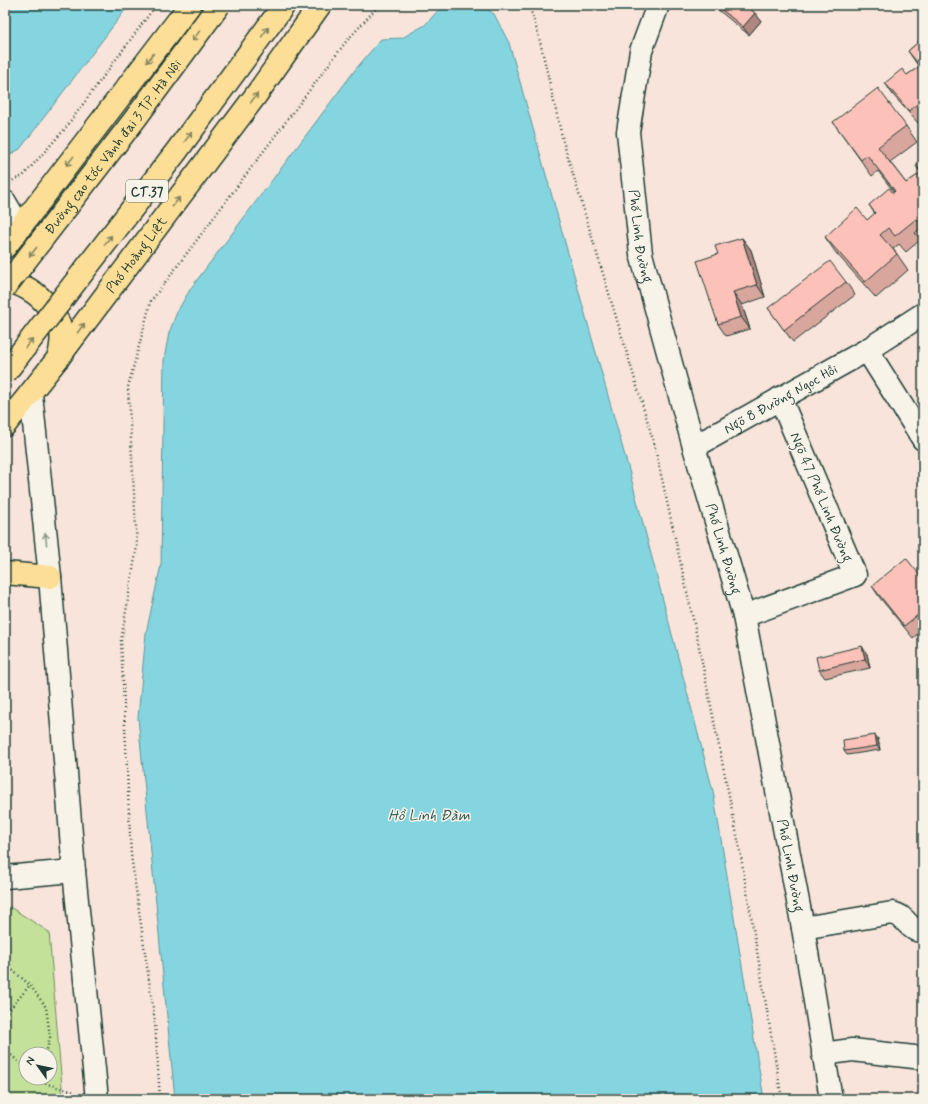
<svg xmlns="http://www.w3.org/2000/svg" width="928" height="1104" viewBox="0 0 928 1104" font-family="Mynerve,sans-serif">
	<style>
		.green { fill: #c4e199; stroke: #728f66; fill-rule: evenodd }
		.water { fill: #85d5e1; stroke: #5c989c }
		.lines { fill: none; stroke-linecap: round; stroke-linejoin: round }
		.minor-casing { stroke: #1f3d34; stroke-width: 25 }
		.major-casing { stroke: #1f3d34; stroke-width: 25 }
		.path { stroke: #1f3d34; stroke-width: 2.5; stroke-dasharray: 1 3; stroke-linecap: butt }
		.minor { stroke: #f7f3e8; stroke-width: 22 }
		.major { stroke: #fcde96; stroke-width: 22 }
		.highway-bridge-casing { stroke: #1f3d34; stroke-width: 25; stroke-linecap: butt }
		.highway-bridge { stroke: #fcde96; stroke-width: 22 }
		.wall { fill: #d9a69e; stroke: #1f3d34 }
		.shaded-wall { fill: #b08781; stroke: #1f3d34 }
		.building { fill: #fcc1b8; stroke: #1f3d34 }
		.oneway { stroke: #828560 }
		.oneway2 { stroke: #8b988e }
		.labels { text-anchor: middle; stroke-width: 3; stroke-linejoin: round; paint-order: stroke }
		.shield { fill: #f7f3e8; stroke: #60746a; stroke-width: 1 }
		.shield-label { font-size: 13px; font-weight: bold; fill: #1f3d34 }
		.street-label { font-size: 14px; fill: #1f3d34; stroke: #f7f3e8 }
		.water-label { font-size: 15px; font-style: italic; fill: #335b57; stroke: #f7f3e8 }
	</style>
	<rect width="100%" height="100%" fill="#f8e4da"/>
	<filter id="ink" filterUnits="userSpaceOnUse"><feTurbulence type="fractalNoise" baseFrequency=".025" numOctaves="2"/><feDisplacementMap in="SourceGraphic" scale="8" xChannelSelector="R" yChannelSelector="G"/><feConvolveMatrix kernelMatrix="1 2 1 2 8 2 1 2 1" color-interpolation-filters="sRGB"/></filter>
	<g filter="url(#ink)">
		<path class="green" d="M10,907L49,932L63,1099H5V908ZM26,1054H50V1078H26Z"/>
		<g class="water">
			<polygon points="5,5 129,5 20,149 5,157"/>
			<polygon points="443,5 481,5 494,14 509,43 630,474 713,791 764,1099 175,1099 138,718 146,633 161,565 164,359 169,333 177,312 191,288 355,70 381,39 402,38 425,25"/>
		</g>
		<g class="lines">
			<defs>
				<g id="minor">
					<path id="s1" d="M658,5L641,51L628,132L641,254L694,447L744,616L803,928L831,1099"/>
					<polyline points="5,202 12,214 22,224"/>
					<polyline points="867,350 923,439"/>
					<polyline points="31,394 50,577 74,871 97,1099"/>
					<path id="s2" d="M694,447L867,350L923,314"/>
					<polyline points="744,616 855,575 780,398"/>
					<polyline points="5,877 74,871"/>
					<path d="M803,928L892,913C895,914 899,915 901,917C910,924 911,931 923,931"/>
					<polyline points="823,1054 852,1050 923,1058"/>
				</g>
				<g id="major">
					<polyline points="5,247 190,5"/>
					<path d="M5,280C26,285 43,296 54,315C56,319 59,322 60,326C63,337 61,347 59,357"/>
					<path id="s3" d="M5,425L59,357L256,95L320,5"/>
					<polyline points="5,573 50,577"/>
				</g>
			</defs>
			<use href="#minor" class="minor-casing"/>
			<use href="#major" class="major-casing"/>
			<g class="path">
				<polyline points="529,5 539,37 563,141 654,443 697,637 739,845 782,1099"/>
				<polyline points="9,182 23,176 64,130 156,5"/>
				<polyline points="5,969 11,969 30,985 46,1007 50,1037 46,1054"/>
				<polyline points="5,1015 30,985"/>
				<polyline points="5,1027 7,1037 5,1044"/>
				<polyline points="5,1050 26,1068"/>
				<polyline points="39,1078 47,1084 74,1092"/>
				<polyline points="160,1099 155,1022 131,855 121,641 137,546 128,387 151,301 345,43 379,5"/>
			</g>
			<use href="#minor" class="minor"/>
			<use href="#major" class="major"/>
			<defs>
				<g id="highway-bridge">
					<path id="s4" d="M5,287L135,119L219,5"/>
					<polyline points="5,373 176,152 284,5"/>
				</g>
			</defs>
			<use href="#highway-bridge" class="highway-bridge-casing"/>
			<use href="#highway-bridge" class="highway-bridge"/>
		</g>
		<g class="wall">
			<polygon points="712,5 745,5 755,13 761,21 749,35"/>
			<polygon points="923,38 923,118 918,123 893,95 885,83 907,75 919,67 908,51"/>
			<polygon points="833,122 906,126 917,142 890,162 906,183 921,173 916,166 923,159 923,244 920,240 906,252 899,244 893,249 897,254 908,270 876,298 836,253 825,237 867,220 875,214 869,205 894,192 878,171 872,176"/>
			<polygon points="742,238 751,250 765,297 742,305 750,329 726,336 718,324 718,254"/>
			<polygon points="846,282 855,295 793,342 768,308"/>
			<polygon points="923,579 923,630 913,638 880,598 872,586"/>
			<polygon points="867,654 870,668 825,678 819,670"/>
			<polygon points="878,739 880,750 847,755 844,751"/>
		</g>
		<g class="shaded-wall">
			<polygon points="755,13 761,21 749,35 743,27"/>
			<polygon points="742,238 751,250 765,297 757,285"/>
			<polygon points="733,292 742,305 750,329 741,317"/>
			<polygon points="862,646 867,654 870,668 865,659"/>
			<polygon points="875,735 878,739 880,750 877,746"/>
		</g>
		<g class="building">
			<polygon points="716,5 745,5 755,13 743,27"/>
			<polygon points="923,38 923,87 920,89 923,93 923,99 909,111 885,83 902,69 907,75 920,66 908,51"/>
			<polygon points="878,88 906,126 878,147 906,183 922,172 916,166 923,159 923,226 916,219 895,236 888,228 880,235 897,254 865,282 825,237 857,208 867,220 875,213 869,205 889,188 893,193 895,191 867,155 861,160 833,122"/>
			<polygon points="923,226 923,242 915,233"/>
			<polygon points="742,238 757,285 733,292 741,317 718,324 697,261 718,254 715,246"/>
			<polygon points="830,261 846,282 784,330 768,308"/>
			<polygon points="906,558 923,579 923,611 904,626 872,586"/>
			<polygon points="862,646 865,659 819,670 816,657"/>
			<polygon points="875,735 877,746 844,751 843,740"/>
		</g>
		<defs><path id="oneway-shaft" d="M-6 0H5M1.5-3L5.5 0L1.5 3" fill="none" stroke-width="1.6" stroke-linecap="round" stroke-linejoin="round"/></defs>
		<g class="oneway">
			<use href="#oneway-shaft" transform="translate(265 32) rotate(-54)"/>
			<use href="#oneway-shaft" transform="translate(196 36) rotate(126)"/>
			<use href="#oneway-shaft" transform="translate(150 58) rotate(128)"/>
			<use href="#oneway-shaft" transform="translate(254 98) rotate(-54)"/>
			<use href="#oneway-shaft" transform="translate(188 137) rotate(-54)"/>
			<use href="#oneway-shaft" transform="translate(70 161) rotate(128)"/>
			<use href="#oneway-shaft" transform="translate(176 202) rotate(-53)"/>
			<use href="#oneway-shaft" transform="translate(108 240) rotate(-52)"/>
			<use href="#oneway-shaft" transform="translate(33 252) rotate(128)"/>
			<use href="#oneway-shaft" transform="translate(81 328) rotate(-53)"/>
			<use href="#oneway-shaft" transform="translate(29 343) rotate(-52)"/>
		</g>
		<use class="oneway2" href="#oneway-shaft" transform="translate(46 539) rotate(-96)"/>
	</g>
	<g class="labels">
		<rect class="shield" x="126" y="180" width="42" height="22" rx="3"/>
		<g class="shield-label">
			<text x="147" y="196">CT.37</text>
		</g>
		<g class="street-label">
			<text dy="5" stroke="none"><textPath href="#s4" startOffset="177">Đường cao tốc Vành đai 3 TP. Hà Nội</textPath></text>
			<text dy="5" stroke="none"><textPath href="#s1" startOffset="236">Phố Linh Đường</textPath></text>
			<text dy="5" stroke="none"><textPath href="#s3" startOffset="215">Phố Hoàng Liệt</textPath></text>
			<text dy="5" stroke="none"><textPath href="#s2" startOffset="99">Ngõ 8 Đường Ngọc Hồi</textPath></text>
			<text transform="translate(822 497) rotate(67)" y="5">Ngõ 47 Phố Linh Đường</text>
			<text dy="5" stroke="none"><textPath href="#s1" startOffset="560">Phố Linh Đường</textPath></text>
			<text dy="5" stroke="none"><textPath href="#s1" startOffset="884">Phố Linh Đường</textPath></text>
		</g>
		<g class="water-label">
			<text x="429" y="820">Hồ Linh Đàm</text>
		</g>
	</g>
	<rect width="928" height="1104" fill="none" stroke="#f7f3e8" stroke-width="20"/>
	<rect x="10" y="10" width="908" height="1084" fill="none" stroke="#1f3d34" stroke-width="1.5" filter="url(#ink)"/>
	<g transform="translate(38 1066) rotate(303)"><circle r="19" fill="#f7f3e8" stroke="#a1aaa0"/>
	<path d="M0-3L7 15L0 10L-7 15Z" fill="#1f3d34"/>
	<text y="-6" font-size="11" font-weight="bold" text-anchor="middle" fill="#1f3d34">N</text>
	</g>
</svg>
